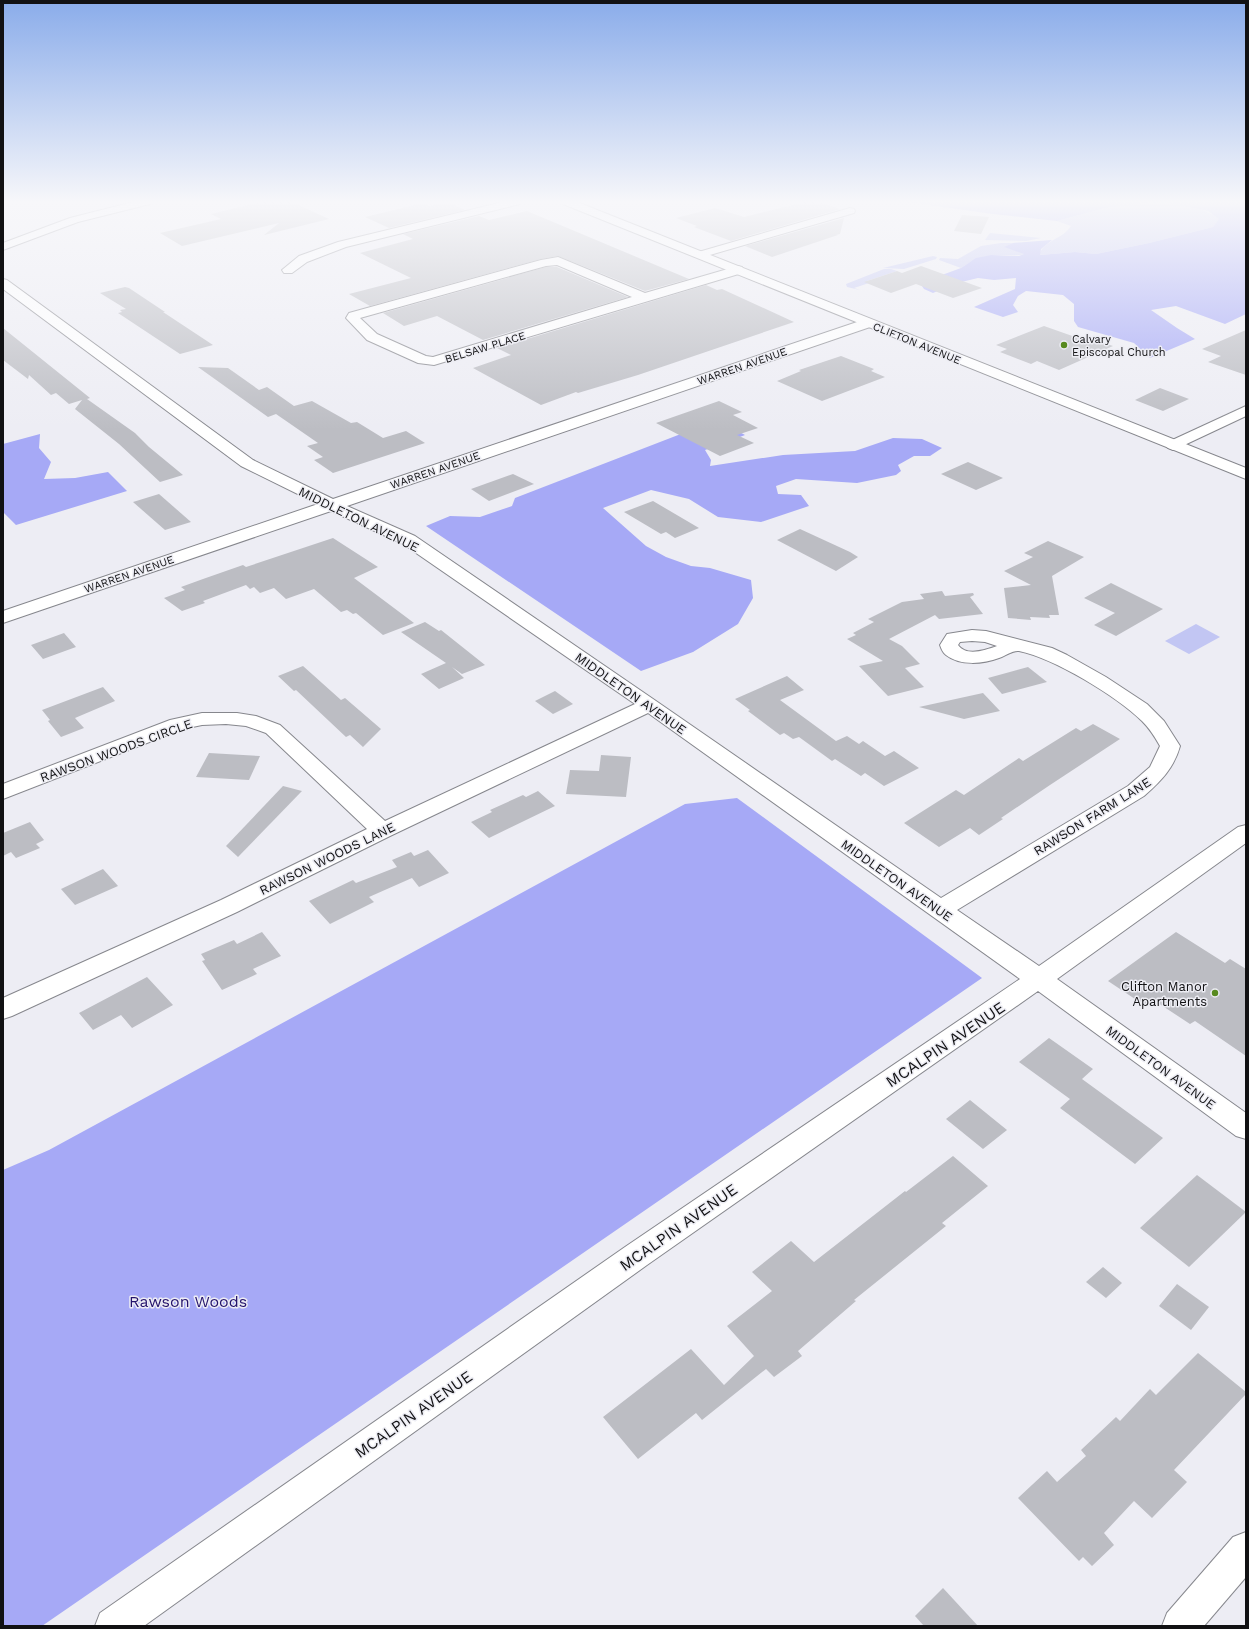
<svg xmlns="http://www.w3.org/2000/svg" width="1249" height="1629" viewBox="0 0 1249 1629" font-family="'Work Sans',sans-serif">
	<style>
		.green { fill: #c2c6f3 }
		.forest { fill: #a6a9f6 }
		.building { fill: #bcbdc3 }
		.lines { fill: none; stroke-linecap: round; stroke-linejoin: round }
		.minor-casing { stroke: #86878d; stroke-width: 2 }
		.major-casing { stroke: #86878d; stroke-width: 2 }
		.minor { fill: #fff; fill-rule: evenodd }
		.major { fill: #fff; fill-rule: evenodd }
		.poi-dot { fill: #588a1f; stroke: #ededf4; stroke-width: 1.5 }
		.labels { text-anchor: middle; stroke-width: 3; stroke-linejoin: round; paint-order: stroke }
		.far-poi-label { font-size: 11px; fill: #111113; stroke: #ededf4; text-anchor: start }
		.far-street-label { font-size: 11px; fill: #111113; stroke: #ededf4 }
		.street-label { font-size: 13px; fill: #111113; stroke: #ededf4 }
		.poi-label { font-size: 13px; fill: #111113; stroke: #ededf4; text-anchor: end }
		.near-street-label { font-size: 16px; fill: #111113; stroke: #ededf4 }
		.near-park-label { font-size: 16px; fill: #24136b; stroke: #ededf4 }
	</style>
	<rect width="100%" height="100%" fill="#ededf4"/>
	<g class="green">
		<path d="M1155,202C1176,202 1202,207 1220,219L1213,227L1149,243L1096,254L1075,252L1039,255C1044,240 1063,239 1071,226L1057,221L1105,208Z"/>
		<polygon points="990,233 1041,238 1026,241 985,240"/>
		<path d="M1001,243H1013L1005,247L1025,254C1019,256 1015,255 1009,255C987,255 980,255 961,268L939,260L940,258L958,259L981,246Z"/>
		<polygon points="933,256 937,257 936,259 904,269 883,268"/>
		<polygon points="884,269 891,269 897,271 867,281 869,283 854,288 860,290 847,287 846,284"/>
		<polygon points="1196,624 1220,637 1189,654 1165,641"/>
	</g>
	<g class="forest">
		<polygon points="883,202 1155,202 1105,208 1057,221 993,214 914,203"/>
		<polygon points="1164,202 1246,202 1246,314 1225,324 1176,306 1151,310 1177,328 1195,339 1150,358 1134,343 1078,327 1074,321 1074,304 1063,295 1026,291 1018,296 1013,305 1018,312 1003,317 974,307 1015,289 1016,278 994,280 978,278 953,284 933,293 924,289 920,283 961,268 976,258 991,255 1019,256 1024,254 1004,247 1013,243 1052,240 1041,249 1040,255 1075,252 1096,254 1149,243 1213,227 1219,219 1208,211"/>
		<polygon points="717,420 745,435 705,450 711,460 710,466 783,455 855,451 893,438 922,439 942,448 930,456 914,456 898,465 901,471 896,475 857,483 796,479 776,486 778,494 801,495 809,506 761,522 718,517 689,499 651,490 603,508 646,546 666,557 691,566 710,568 751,580 753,598 738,624 693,652 641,671 426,526 450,516 480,517 512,506 515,498"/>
		<polygon points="40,434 39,448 51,462 44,479 75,478 108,472 127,491 16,525 3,512 3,444"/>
		<polygon points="737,798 982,978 42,1626 3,1626 3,1170 49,1150 685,804"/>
	</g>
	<g class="building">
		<polygon points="260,202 292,202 329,219 264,235 279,223 182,246 160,233 221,219 211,214"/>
		<polygon points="447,202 465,210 389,228 365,217 423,203 430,206"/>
		<polygon points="805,202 819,202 840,209 731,241 694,227 697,226 676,218 715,208 744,217"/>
		<polygon points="527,211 689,279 645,291 558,256 541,259 370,306 349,294 411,278 360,253 413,239 403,234 479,216 489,220"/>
		<polygon points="962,215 989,217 981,234 954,231"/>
		<polygon points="844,218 840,234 836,235 838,235 772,257 745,246"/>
		<polygon points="921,266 982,288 953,298 916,284 891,293 864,282 897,271 902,273"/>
		<polygon points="546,267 557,267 628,297 483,340 437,316 404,326 383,313"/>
		<polygon points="706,285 717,290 722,289 794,322 638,375 578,393 576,392 541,405 473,368 511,355 497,348"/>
		<polygon points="125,287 129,288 165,312 163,312 213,345 180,354 118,313 122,312 120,310 126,309 100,293"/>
		<polygon points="1044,326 1078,338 1084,336 1113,346 1059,370 1037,361 1031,364 1000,352 1007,349 996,345"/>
		<polygon points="3,328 90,398 87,399 135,433 149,447 183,475 160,482 119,444 75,409 82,400 69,404 56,393 51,395 29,375 28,379 3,360"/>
		<polygon points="1246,330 1246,375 1208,362 1221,356 1202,349"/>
		<polygon points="841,356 874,369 871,371 885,377 822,401 777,381 801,371 799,370"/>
		<polygon points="198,367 228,368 259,390 267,387 294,406 312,401 351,423 357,422 383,438 406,431 425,443 333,473 314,460 323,457 307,446 318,443 276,414 268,417"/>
		<polygon points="1160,388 1189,399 1163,411 1135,400"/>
		<polygon points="719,401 742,412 733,415 758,428 737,435 754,443 720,456 656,423"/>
		<polygon points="968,462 1003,478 976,490 941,474"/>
		<polygon points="513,474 534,484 489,501 471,489"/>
		<polygon points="159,494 191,522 165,530 133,502"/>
		<polygon points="653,501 699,528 675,538 666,532 661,534 624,512"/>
		<polygon points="800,529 850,552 858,557 836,571 777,540"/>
		<polygon points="333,538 378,567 354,578 414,623 383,635 356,613 353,614 347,610 341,612 314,589 286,599 274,588 260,593 254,587 250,589 246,585 203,601 205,603 182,611 164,598 185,590 181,587 203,579 243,565 246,567"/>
		<polygon points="1048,541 1084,557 1052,576 1059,615 1049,615 1050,618 1030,617 1031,620 1008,618 1004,588 1031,585 1004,571 1033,557 1024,553"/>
		<polygon points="1111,583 1163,609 1116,636 1094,625 1115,613 1084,598"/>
		<polygon points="942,591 945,596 973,593 974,595 970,597 983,614 939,619 935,615 889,639 902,646 920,664 905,668 924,687 888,696 859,666 883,661 847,639 856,635 853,633 874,622 868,619 902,602 924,599 920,594"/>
		<polygon points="425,622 439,631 441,630 485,665 462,674 452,667 464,678 439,689 421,674 446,663 401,632"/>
		<polygon points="64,633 76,647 43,659 31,645"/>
		<polygon points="303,666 341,700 345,698 381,729 363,747 350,735 346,737 296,690 294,691 278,676"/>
		<polygon points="1028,667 1047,682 1002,694 988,678"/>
		<polygon points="787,676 804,690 780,700 836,741 847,736 859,744 863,741 885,756 894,751 919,768 884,786 865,773 861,776 835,759 832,761 799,737 793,739 784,733 780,735 748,711 750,710 735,699"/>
		<polygon points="103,687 115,701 75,718 84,728 61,737 48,721 50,720 42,710"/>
		<polygon points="555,691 573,704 553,714 535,701"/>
		<polygon points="983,693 1000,711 964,719 919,707"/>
		<polygon points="1093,724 1120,739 1050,785 1001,818 1003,819 979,835 970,828 939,847 904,823 956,790 964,795 1019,758 1023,761 1076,728 1081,731"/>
		<polygon points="209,753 260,756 249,780 196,777"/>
		<polygon points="601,755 631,757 626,797 566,794 570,770 599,771"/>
		<polygon points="283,786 302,791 238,857 226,846"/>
		<polygon points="538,791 555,806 489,838 471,822 492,812 490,810 523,795 526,797"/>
		<polygon points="30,822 44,840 36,844 40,848 16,858 11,852 3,856 3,833"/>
		<polygon points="428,850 449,873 419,887 412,878 369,897 374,902 330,924 309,901 353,880 356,883 397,867 392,860 411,852 414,856"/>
		<polygon points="103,869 118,886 75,905 61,889"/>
		<polygon points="262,932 281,956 253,969 257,974 222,990 202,961 205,960 201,954 234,940 237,944"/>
		<polygon points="1176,932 1225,963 1230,959 1246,969 1246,1056 1195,1021 1190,1024 1152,999 1144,1005 1108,981"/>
		<polygon points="147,977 173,1005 132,1028 121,1015 93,1030 79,1013"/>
		<polygon points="1049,1038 1093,1069 1082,1079 1163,1138 1135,1164 1060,1108 1070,1099 1019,1062"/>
		<polygon points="970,1100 1007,1130 983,1149 946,1119"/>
		<polygon points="953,1156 988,1186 942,1223 946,1226 854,1300 856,1301 798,1351 802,1356 774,1377 766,1369 702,1420 696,1413 638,1459 603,1417 691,1349 724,1385 754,1356 727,1326 772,1291 752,1272 791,1241 814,1262 905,1191 906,1192"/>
		<polygon points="1197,1175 1246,1212 1189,1267 1140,1228"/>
		<polygon points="1103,1267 1122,1283 1106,1298 1086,1282"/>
		<polygon points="1177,1284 1209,1307 1191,1330 1159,1306"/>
		<polygon points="1198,1353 1246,1392 1246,1394 1174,1470 1187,1482 1152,1518 1134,1501 1104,1533 1114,1545 1092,1566 1083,1557 1079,1561 1018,1498 1047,1471 1057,1482 1086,1456 1081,1450 1116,1417 1120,1421 1150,1389 1156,1395"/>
		<polygon points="943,1588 978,1626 924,1626 915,1616"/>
	</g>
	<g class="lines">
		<defs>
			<g id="minor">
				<polygon points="133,202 151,202 150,204 78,222 3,250 3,243 70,218"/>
				<polygon points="503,202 521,202 520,204 346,247 307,262 292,273 284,273 282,270 299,256 338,242"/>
				<polygon points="850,208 854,209 855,211 854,213 703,257 695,257 693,255 695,253"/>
				<path d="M558,257L645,293L738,266L742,267L744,270L742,273L434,365L418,363L367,340L346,318L349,313L541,260ZM557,265L632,297L433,357L426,356L377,334L360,318L546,266Z"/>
				<path d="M3,279L7,280L253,460L333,499L863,320H873L875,323L873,326L347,506L415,536L656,701L941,898L1128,786L1150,767L1160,746C1155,737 1150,729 1142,721C1116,696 1054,658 1019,651C1013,650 1005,656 999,658C983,664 960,666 946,655C943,653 941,648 940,645L947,634L972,630L986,631L1052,648L1067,655L1106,677L1147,704L1164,721L1180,746C1174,768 1161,781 1144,796L957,910L1039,966L1238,827L1246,825V843L1057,979L1246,1113V1139L1236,1136L1038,991L647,1265L144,1626H95L100,1613L625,1247L1020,979L648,713L390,836L237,912L12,1016L3,1019V998L221,900L367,829L266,733L246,726L226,724L202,725L183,729L3,799V784L170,720L202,713H237L256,716L280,725L385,821L635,704L403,544L331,511L3,623V611L318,504L241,466L3,289ZM972,641L985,642L997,646C985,650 967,657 958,645L960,642Z"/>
				<polygon points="1246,406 1246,416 1178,448 1173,450 1168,448 1165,445 1168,442"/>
				<polygon points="1246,1532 1246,1577 1204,1626 1162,1626 1167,1613 1233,1537"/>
			</g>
			<polygon id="major" points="562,202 577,202 1246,468 1246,479 563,204"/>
		</defs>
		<use href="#minor" class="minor-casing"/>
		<use href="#major" class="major-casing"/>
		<use href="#minor" class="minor"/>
		<use href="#major" class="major"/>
	</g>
	<linearGradient id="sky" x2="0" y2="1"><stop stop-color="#8aacea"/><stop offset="0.47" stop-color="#f7f7fa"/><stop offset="1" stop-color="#f7f7fa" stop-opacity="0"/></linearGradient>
	<rect width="1249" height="430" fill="url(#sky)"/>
	<g class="poi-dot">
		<circle cx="1064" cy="345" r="4"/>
		<circle cx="1215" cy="993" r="4"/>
	</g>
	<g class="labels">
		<g class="far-poi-label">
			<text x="1072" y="343">Calvary<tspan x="1072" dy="13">Episcopal Church</tspan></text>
		</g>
		<g class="far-street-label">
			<text transform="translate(917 343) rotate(22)" y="4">CLIFTON AVENUE</text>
			<text transform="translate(485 347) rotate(-17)" y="4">BELSAW PLACE</text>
			<text transform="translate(742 366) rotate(-19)" y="4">WARREN AVENUE</text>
			<text transform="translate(435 470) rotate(-19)" y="4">WARREN AVENUE</text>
			<text transform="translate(129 574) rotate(-19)" y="4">WARREN AVENUE</text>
		</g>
		<g class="street-label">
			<text transform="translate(359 519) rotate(26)" y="5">MIDDLETON AVENUE</text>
			<text transform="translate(631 693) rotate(35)" y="5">MIDDLETON AVENUE</text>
			<text transform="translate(116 750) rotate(-20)" y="5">RAWSON WOODS CIRCLE</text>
			<text transform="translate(1092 816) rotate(-32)" y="5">RAWSON FARM LANE</text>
			<text transform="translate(327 858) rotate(-26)" y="5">RAWSON WOODS LANE</text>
			<text transform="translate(897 880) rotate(35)" y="5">MIDDLETON AVENUE</text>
			<text transform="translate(1161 1067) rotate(36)" y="5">MIDDLETON AVENUE</text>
		</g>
		<g class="poi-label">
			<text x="1207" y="991">Clifton Manor<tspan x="1207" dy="15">Apartments</tspan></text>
		</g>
		<g class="near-street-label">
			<text transform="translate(945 1044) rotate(-34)" y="6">MCALPIN AVENUE</text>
			<text transform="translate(678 1227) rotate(-35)" y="6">MCALPIN AVENUE</text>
			<text transform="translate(413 1414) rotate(-35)" y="6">MCALPIN AVENUE</text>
		</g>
		<g class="near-park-label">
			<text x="188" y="1307">Rawson Woods</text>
		</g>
	</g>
	<rect width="1249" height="1629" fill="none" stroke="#111113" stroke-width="8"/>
</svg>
